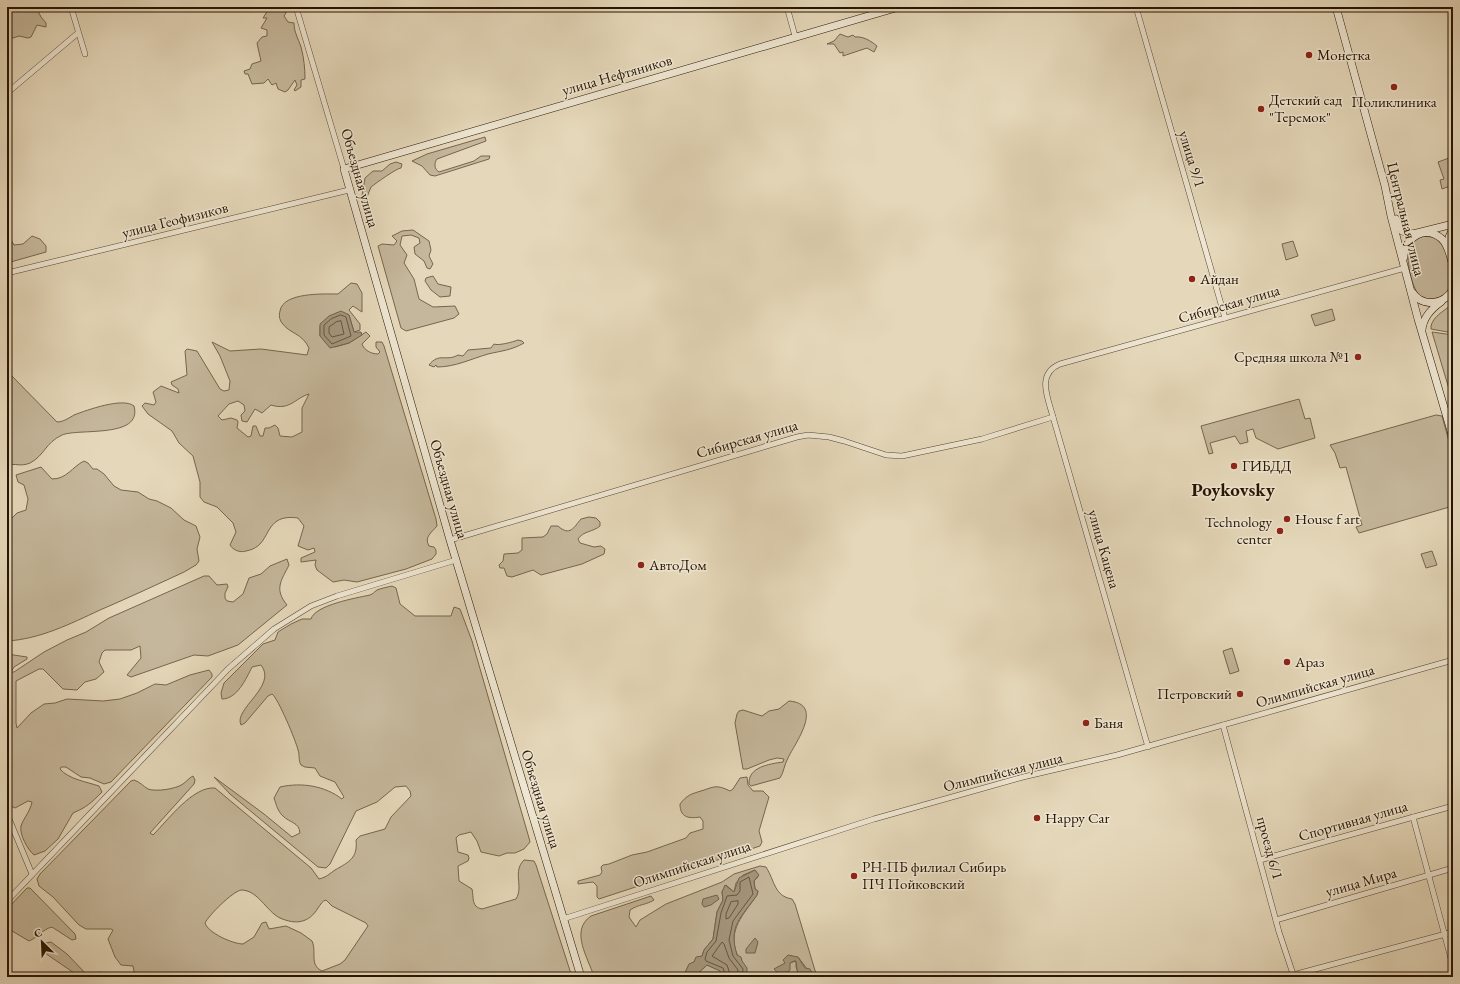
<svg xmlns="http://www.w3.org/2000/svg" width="1460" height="984" viewBox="0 0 1460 984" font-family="'EB Garamond',serif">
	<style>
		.green { fill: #c5b79b; stroke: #76654e; fill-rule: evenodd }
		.water { fill: #a4957b; stroke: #72614a }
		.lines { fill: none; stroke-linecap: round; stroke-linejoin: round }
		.shore { stroke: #66543e; stroke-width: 1 }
		.street-casing { stroke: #56442f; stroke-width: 6 }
		.secondary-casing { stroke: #271301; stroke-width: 8 }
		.street { stroke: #eee6d2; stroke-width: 5 }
		.secondary { stroke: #eee6d2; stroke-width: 7 }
		.poi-dot { fill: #8f2418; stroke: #eee6d2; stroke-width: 1.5 }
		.labels { text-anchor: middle; stroke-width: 3; stroke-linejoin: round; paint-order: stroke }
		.poi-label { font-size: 15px; fill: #271301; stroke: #eee6d2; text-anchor: start }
		.street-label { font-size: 15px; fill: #271301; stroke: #eee6d2 }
		.district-label { font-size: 19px; font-weight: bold; fill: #271301; stroke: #eee6d2 }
	</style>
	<rect width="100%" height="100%" fill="#e5d8ba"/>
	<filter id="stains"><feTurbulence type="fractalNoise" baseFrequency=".005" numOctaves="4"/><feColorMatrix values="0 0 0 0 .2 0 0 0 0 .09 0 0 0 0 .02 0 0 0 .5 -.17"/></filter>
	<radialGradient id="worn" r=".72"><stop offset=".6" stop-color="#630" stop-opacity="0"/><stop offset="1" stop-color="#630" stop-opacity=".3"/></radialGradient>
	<g class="green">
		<polygon points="7,7 36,7 41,17 46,23 46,27 37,25 31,37 28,38 19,36 13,38 7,37"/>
		<path d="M270,7H287V11L284,16L288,22L294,23C294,32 298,38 301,47C304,58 305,69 305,79L301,80V87L295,91L294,90L297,85L295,80L288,90L285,92L278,89L276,83L272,85L268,79L264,83L252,84L248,74H245L244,71L250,69L252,64L261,61L257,43L262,37L267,36V30L261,28L267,18H263Z"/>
		<path d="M840,34L848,37L853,35L855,37C863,36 871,41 877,46L874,52L867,48L843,56V52L840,53L834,44H827L834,41Z"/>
		<path d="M485,137L486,141L437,159C434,163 434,169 439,172L474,161L481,156H490L489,159L435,176L430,175L422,166L412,161L427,154Z"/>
		<polygon points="1449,158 1453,170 1453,185 1442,189 1440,180 1444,179 1438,162"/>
		<path d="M396,162L402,164L401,168C397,168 376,183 371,187L367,197L371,211L370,215L362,196L365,178L373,171H382L390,164Z"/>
		<polygon points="413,230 429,241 431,250 429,256 433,264 430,269 427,268 424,261 415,254 414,247 420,243 419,238 411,235 402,236 400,245 407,255 404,263 414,279 419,299 433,307 455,306 459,314 454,318 406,331 401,328 378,246 382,244 394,245 397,241 392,236 402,231"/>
		<polygon points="7,233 14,245 23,244 32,236 40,239 46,246 46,252 7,263"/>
		<path d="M1420,237C1441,233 1446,250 1450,266C1452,272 1454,279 1453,285C1451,291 1444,295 1440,299C1432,299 1425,300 1419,295C1412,288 1405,257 1409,247C1411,242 1415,240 1420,237Z"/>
		<polygon points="1293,241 1298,256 1286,260 1282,244"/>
		<polygon points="433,276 438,284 451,287 450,296 440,297 431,290 425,281 426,278"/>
		<path d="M351,283L357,284L362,293V312L353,306L349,310L360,324V330L354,332L349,315C336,308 330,318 320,326V336L335,347L349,343L366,332L370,336L362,344C364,350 371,354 378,354L380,352L376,347V342H382L384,346L436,519L437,526C431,533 424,537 429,546L434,547L436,550V554L432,559L406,569L357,582L344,580L333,582L317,570L315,565L316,560L301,562V558L315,552L314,548L308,550L298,546L304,526L298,518C291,517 283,517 277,521C264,530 267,547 246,551C240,553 233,550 230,545L236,532L233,523L217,507L204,502L200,497V482L193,456L179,443L172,431L148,414L142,406L145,403L154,405L156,402L153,392L161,386L179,393L178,389L172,385L171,382L187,375L185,351L187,349L197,351L220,389L224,391L229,390L230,381L220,356L212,342L230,351L261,349L307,355L309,348C302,333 290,334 282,323C279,319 279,315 280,311C283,292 324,294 338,294ZM309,394L302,408V432L292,437L280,436L278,428L275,425L269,428H265L263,436H260L256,426H253L251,436L248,437L237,428L238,422L237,420L231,418L222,420L218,416L229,404L238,401L244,405L245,411L241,415L242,421L247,422L255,409L262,413L271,405C290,411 295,398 309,394Z"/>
		<path d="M1453,304V333L1431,329C1430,318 1445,310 1453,304Z"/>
		<polygon points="1332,309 1335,320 1315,326 1311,315"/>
		<polygon points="1432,332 1453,335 1453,399 1452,399"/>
		<path d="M518,340L522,341L524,343C512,350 501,351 488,354C471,359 455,367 437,367L436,365L434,367L429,365C439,352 446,362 458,355L463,356L468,350L491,348L494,344C498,346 513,342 518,340Z"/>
		<path d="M7,371L57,422C63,422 69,418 74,415C87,410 123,397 134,406C143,439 78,428 62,435C45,443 45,455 30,463C21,467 15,463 7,465Z"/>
		<polygon points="1299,399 1305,419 1310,418 1315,438 1278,449 1256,438 1253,429 1246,431 1248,442 1240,444 1235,436 1210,443 1213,453 1209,454 1201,426"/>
		<polygon points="1436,415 1442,416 1453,456 1453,506 1359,533 1356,527 1362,525 1346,467 1340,468 1335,453 1330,445"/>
		<path d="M84,461L88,463L93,469H97L104,474L114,486L121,490L138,492L149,499L157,501L171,508L184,520L196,526L200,537L197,549L199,561L196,565L184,572C156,585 128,598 100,610C70,624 40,639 7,641V523L17,513L26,510L28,499L24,485L18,482L16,475L41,467L52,479C67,479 72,467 84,461Z"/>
		<path d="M589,517L596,518L600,522V526C593,532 583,531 578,539L580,543L594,547L601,546L605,549L604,554L582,564L541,575L533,570L512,577L507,576L504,568H500L499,565L503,561L504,554L518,553L522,550V538L543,537L547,534L551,526H558C570,537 574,527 581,519Z"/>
		<polygon points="1432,551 1437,565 1426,568 1421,554"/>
		<path d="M287,559L289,565C281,581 274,589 287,605L238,645L208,656L194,655L131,677L127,675L141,658L140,646L131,650H105L102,653L99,662L104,672L96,679L85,682L77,690L63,689L43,669H39L16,681V723L17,728L31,713L44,704L55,703L67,699L103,701L120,699L137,693L155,684L166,685L190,675L209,670L212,674V677L111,782L104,784L90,778L81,777L66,767H61L60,769C68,779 87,782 99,786L102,792C91,803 87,807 73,813L58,839L45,851L34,855C28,850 19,834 21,826C23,819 30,812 32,802L28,801L15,808L11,806L7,797V654L27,657V659L14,667L11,672H14L44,652L67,640L86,632L109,618L204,576H209L217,585L227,584L228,587L225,593V598L227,601L233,602L243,594L249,578L261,574L270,566Z"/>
		<path d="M392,586L396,588L400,604L415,616H451L454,607L460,609L472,641L529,838L530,842L524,849L515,853H507L499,856L481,852L477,841L471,832L459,835L456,838L458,852L468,855L469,858L468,861L458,866L459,881L472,889C474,898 471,907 482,909L516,899C524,886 512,872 524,860L534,861L536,865L572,977H135L133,966L121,965L115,957L108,939L113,930L111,929H86L79,925L53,897L39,886L37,879L40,874L131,781L134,780C140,782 143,786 148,789C156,792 176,789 183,784C187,781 189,778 193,776L195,780L194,784L150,833L153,835C168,820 193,786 215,788L311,868L319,879C327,877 329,874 335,870C349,862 358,858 356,840L360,836L385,829L391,817L411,796L410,791L406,786L395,787L377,802L356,811L330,864L326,868L318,867L230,794L214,777L264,814L292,837L300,833C299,822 290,823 283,816C278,812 276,804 274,798L280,787C302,782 325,786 342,799L344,797L335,782L320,776L315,768L305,767L301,765C298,760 300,755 298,750C296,741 278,698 272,694L268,696L245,723L241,725C233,709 278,686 261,665L252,667C246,679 237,699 222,699L221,693L224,683L263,644L275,640L278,632L291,624L302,619H311C315,605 356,598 370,595C373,594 374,592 377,590C382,588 388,587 392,586ZM241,890C258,890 266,911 280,918C296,925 309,923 318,908C321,904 322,901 326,900L332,906L366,923L368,926L345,960L340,964L322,971C309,965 317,952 312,941L301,933L286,926L269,929L266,922L262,923L254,937L243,944C233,944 208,933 205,923C209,915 232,892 241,890Z"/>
		<polygon points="1232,648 1239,671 1230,674 1223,651"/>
		<path d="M789,701C825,704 795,743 788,758C784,765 784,772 780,778L751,786L749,784C748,767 769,764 783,762L784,759L777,758L769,760L747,769H743L735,723L737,714L739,711L743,710L762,716L769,711L779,709Z"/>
		<path d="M747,777L748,785L753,791H763L769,797L759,831L762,842L760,846L599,899L597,897V886L593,882L578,884V881L600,875L602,872L601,867L603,865L609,864L632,855L647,852L686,838L690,833L703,829V821L700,817C688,819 680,817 680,804C687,795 691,794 701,791C714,787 716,784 730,791L733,789L740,778Z"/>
		<path d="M760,866L766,867C775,881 774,896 792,899L795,904L817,977H802L811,974L798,957L783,965L789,966L790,963L796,961V967L800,977H744L747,974C744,967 740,961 737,954C727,930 744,914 757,895L758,891L755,889L754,881L758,877L755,870L743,875L736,883L734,892L726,885L722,892L723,900L717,912L713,939L704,950L702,956L696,958L694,962L689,965L683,977H594C589,959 569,931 591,916L651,896L654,900C646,905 639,904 630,910L629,917L636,927L640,920L666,904L722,882L734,874Z"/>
		<path d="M27,888H30L75,934L76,939L72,940L52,927C43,929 37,938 29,941L7,928V909Z"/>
		<polygon points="51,942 67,954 87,975 92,976 99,972 108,974 110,977 80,977 42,951 42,947 46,943"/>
		<polygon points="707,965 721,971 722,977 694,977"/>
	</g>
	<g class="water">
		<polygon points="341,311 349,315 354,332 361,332 362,335 349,343 330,348 320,336 320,324 329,316"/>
		<path d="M755,870L759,875L754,881L755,889L758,891L757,895C741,918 728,925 737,955L741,957L742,961L747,968V975L744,977H722L720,971L707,965L694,977H683L689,964L694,962L696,957L702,956L704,950L713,939L717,912L723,900L722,892L725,885L734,892L739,878Z"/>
		<polygon points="717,895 719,899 711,905 704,907 702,904 703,899"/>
		<polygon points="755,938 758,942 755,953 746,953 746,949"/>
		<polygon points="788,955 798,957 805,968 810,969 812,973 798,977 796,961 794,961 790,963 790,970 788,972 779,974 774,969 785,963 783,960"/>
	</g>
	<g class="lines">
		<g class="shore">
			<polygon points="341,315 346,317 351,336 332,344 324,335 324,325 331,319"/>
			<polygon points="341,321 344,334 332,337 329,333 329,327 336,322"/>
			<polygon points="738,901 738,904 729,918 726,919 726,914 731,902"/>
			<polyline points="726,977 723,968 706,961 705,959 707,952 716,941 721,913 727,896 737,895 740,891 740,882 749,877 753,894 733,921 729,940 733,956 743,969 742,977"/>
			<polyline points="731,977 727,965 712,956 722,942 724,944 729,958 738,970 737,977"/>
		</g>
		<defs>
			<g id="street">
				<polyline points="71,7 85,54"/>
				<polyline points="296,7 344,169"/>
				<polyline points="787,7 795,36"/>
				<polyline points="1136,7 1225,318"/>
				<polyline points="7,93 78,33"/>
				<polyline points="7,273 349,190"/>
				<polyline points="450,540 797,437 808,435 829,437 844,441 886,455 902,456 982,439 1053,417"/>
				<polyline points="1223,725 1279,932 1294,977"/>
				<path d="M1148,747L1053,417C1048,398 1036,374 1060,364L1405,268"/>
				<polyline points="7,814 32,874"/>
				<polyline points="1413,817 1453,966"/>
				<polyline points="1260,860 1453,806"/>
				<polyline points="7,901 228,669 274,629 311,606 337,596 456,560"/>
				<polyline points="563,919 874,819 1023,777 1117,755 1453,660"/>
				<polyline points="1276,920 1453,868"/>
				<polyline points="1293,975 1453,932"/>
			</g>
			<g id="secondary">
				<polyline points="1336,7 1385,186 1391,216 1418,319 1453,438"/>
				<polyline points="1396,219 1402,231 1413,234 1453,224"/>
				<polyline points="1449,249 1449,237 1453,229"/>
				<path d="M1404,257C1404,238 1425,224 1442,239C1449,246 1450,257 1453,265"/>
				<path d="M1412,292C1423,308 1444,305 1453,289"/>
				<path d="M1422,330C1423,317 1431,309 1441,302"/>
				<polyline points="581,977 450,540 344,169 899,7"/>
			</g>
		</defs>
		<use href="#street" class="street-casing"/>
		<use href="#secondary" class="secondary-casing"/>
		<use href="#street" class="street"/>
		<use href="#secondary" class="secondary"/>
	</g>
	<g class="poi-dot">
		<circle cx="1309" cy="55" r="4"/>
		<circle cx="1394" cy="87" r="4"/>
		<circle cx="1261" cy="109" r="4"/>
		<circle cx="1192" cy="279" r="4"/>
		<circle cx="1358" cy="357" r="4"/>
		<circle cx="1234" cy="466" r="4"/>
		<circle cx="1287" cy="519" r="4"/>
		<circle cx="1280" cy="531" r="4"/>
		<circle cx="641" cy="565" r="4"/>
		<circle cx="1287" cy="662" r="4"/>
		<circle cx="1240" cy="694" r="4"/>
		<circle cx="1086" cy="723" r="4"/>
		<circle cx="1037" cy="818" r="4"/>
		<circle cx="854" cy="876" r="4"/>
	</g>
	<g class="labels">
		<g class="poi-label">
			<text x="1317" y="60">Монетка</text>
			<text x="1269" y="105">Детский сад<tspan x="1269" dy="17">"Теремок"</tspan></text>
			<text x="1394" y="107" text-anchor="middle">Поликлиника</text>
			<text x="1200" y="284">Айдан</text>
			<text x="1350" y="362" text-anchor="end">Средняя школа №1</text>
			<text x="1242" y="471">ГИБДД</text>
			<text x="1295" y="524">House f art</text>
			<text x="1272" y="527" text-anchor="end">Technology<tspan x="1272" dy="17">center</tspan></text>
			<text x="649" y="570">АвтоДом</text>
			<text x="1295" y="667">Араз</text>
			<text x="1232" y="699" text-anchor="end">Петровский</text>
			<text x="1094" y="728">Баня</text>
			<text x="1045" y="823">Happy Car</text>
			<text x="862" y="872">РН-ПБ филиал Сибирь<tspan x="862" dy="17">ПЧ Пойковский</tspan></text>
		</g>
		<g class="street-label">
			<text transform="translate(617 75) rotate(-16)" y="5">улица Нефтяников</text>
			<text transform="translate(1192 159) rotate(73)" y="5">улица 9/1</text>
			<text transform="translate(360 178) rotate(74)" y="5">Объездная улица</text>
			<text transform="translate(1406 219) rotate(76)" y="5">Центральная улица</text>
			<text transform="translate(175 220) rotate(-14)" y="5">улица Геофизиков</text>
			<text transform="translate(1229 304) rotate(-16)" y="5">Сибирская улица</text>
			<text transform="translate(747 439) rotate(-16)" y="5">Сибирская улица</text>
			<text transform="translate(449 489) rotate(74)" y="5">Объездная улица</text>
			<text transform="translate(1104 549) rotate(74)" y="5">улица Кацена</text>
			<text transform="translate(1315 686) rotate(-16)" y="5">Олимпийская улица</text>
			<text transform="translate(1003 772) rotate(-14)" y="5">Олимпийская улица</text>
			<text transform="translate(541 799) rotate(73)" y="5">Объездная улица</text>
			<text transform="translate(1353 821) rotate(-16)" y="5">Спортивная улица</text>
			<text transform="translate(1270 848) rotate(75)" y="5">проезд 6/1</text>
			<text transform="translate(692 864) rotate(-18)" y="5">Олимпийская улица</text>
			<text transform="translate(1361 882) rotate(-16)" y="5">улица Мира</text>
		</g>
		<g class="district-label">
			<text x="1233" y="496">Poykovsky</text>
		</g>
	</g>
	<rect width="1460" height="984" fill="none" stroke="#e5d8ba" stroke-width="24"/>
	<rect x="8" y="8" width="1444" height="968" fill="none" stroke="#271301" stroke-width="2"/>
	<rect x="12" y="12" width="1436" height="960" fill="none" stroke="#271301"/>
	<g transform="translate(42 942) rotate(336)" stroke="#eee6d2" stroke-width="3" paint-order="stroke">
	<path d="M0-3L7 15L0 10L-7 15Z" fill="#271301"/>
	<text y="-6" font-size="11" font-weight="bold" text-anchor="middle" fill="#271301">С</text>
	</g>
	<rect width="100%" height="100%" filter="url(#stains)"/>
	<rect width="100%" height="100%" fill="url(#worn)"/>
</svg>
